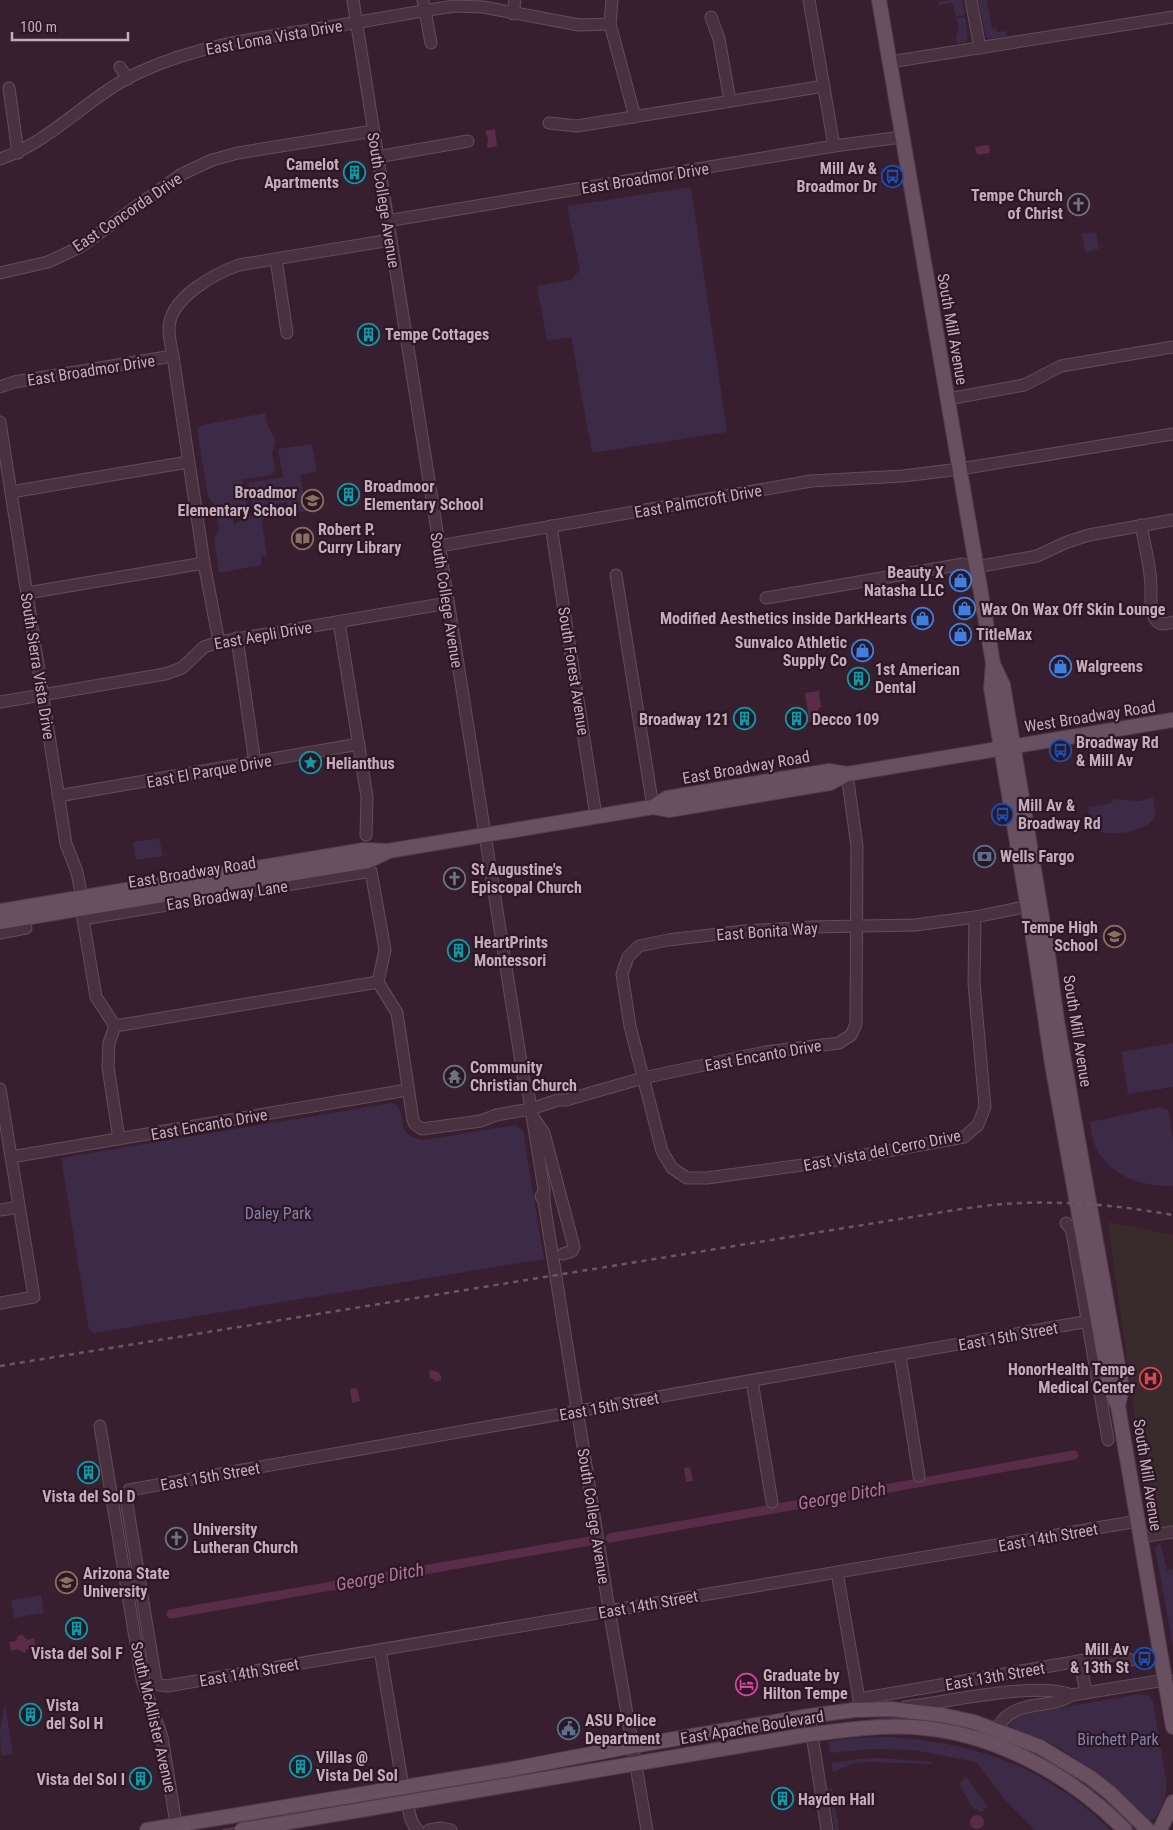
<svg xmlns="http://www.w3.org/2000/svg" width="1173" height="1830" viewBox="0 0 1173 1830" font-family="'Roboto Condensed',sans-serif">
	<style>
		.medical { fill: #392a2c }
		.green { fill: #3c2a46 }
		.water { fill: #592c4a }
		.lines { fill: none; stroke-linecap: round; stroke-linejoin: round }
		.canal { stroke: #592c4a; stroke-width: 9 }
		.minor-casing { stroke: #634d5b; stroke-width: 13 }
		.major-casing { stroke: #523c49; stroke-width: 16 }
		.minor { stroke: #483240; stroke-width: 11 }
		.major { stroke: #685060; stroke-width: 14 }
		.tram { stroke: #705466; stroke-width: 1 }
		.rail { stroke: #705466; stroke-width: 2.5; stroke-dasharray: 5 5; stroke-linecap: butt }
		.labels { text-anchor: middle; stroke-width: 4.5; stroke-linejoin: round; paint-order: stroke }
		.street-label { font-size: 16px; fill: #c5acbc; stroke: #2c1825 }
		.poi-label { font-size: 16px; font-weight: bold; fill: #c5acbc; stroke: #2c1825; text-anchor: start }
		.park-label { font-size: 16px; fill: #8282ab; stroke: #2c1825 }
		.water-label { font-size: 18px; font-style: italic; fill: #af739b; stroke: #2c1825 }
	</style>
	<rect width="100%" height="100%" fill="#381f2f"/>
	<polygon class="medical" points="1108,1222 1173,1235 1173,1525 1158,1528 1151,1524 1149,1521"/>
	<g class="green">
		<polygon points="949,0 962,0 965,15 956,17 952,3 939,5 938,2"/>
		<polygon points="978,0 987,0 992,29 996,28 997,32 1006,31 1007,36 989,39 986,37"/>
		<polygon points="965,17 968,38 965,42 957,43 956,36 959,30 956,18"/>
		<polygon points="691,187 727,432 592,453 571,337 547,341 537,286 569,280 569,282 580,270 567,206"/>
		<polygon points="1096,232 1099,249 1085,252 1082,234"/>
		<path d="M265,413L267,423L276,442L272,453L275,470L271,475L242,480L247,507C244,513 235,512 233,520L234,525L246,517L262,513L263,522L262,524L267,555L261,556L262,565L219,573L214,540L219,528L215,506L208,497L198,436V428L203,425Z"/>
		<polygon points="312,444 317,471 300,475 307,511 290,514 287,502 253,508 248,483 283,477 278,449"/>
		<path d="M1153,797L1156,815C1153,819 1149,824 1145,826C1129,834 1108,836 1091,829L1088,807L1108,804L1116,799L1139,801Z"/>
		<polygon points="159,838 163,856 136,860 133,842"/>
		<polygon points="1173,1043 1173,1087 1128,1094 1121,1052"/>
		<path d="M392,1103C412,1112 390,1135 424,1140L515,1125L523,1131L544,1259L95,1333L89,1330L61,1158Z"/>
		<path d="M1161,1107L1169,1111L1173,1141V1186C1144,1186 1115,1179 1098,1152C1093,1144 1091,1132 1090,1122Z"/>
		<polygon points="1160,1543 1167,1570 1173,1569 1173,1647 1155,1548"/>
		<polygon points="41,1595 44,1613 14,1618 11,1600"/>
		<path d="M1140,1694L1141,1695L1150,1696L1153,1701L1166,1779V1794L1160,1810L1154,1819L1149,1820C1120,1790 1088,1765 1052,1744C1039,1737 1016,1732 1007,1723L1017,1716L1025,1714Z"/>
		<polygon points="5,1703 13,1754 1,1756 0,1730"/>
		<polygon points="893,1716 921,1718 971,1727 978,1730 941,1722 865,1720"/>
		<path d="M890,1737C980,1743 1046,1768 1111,1830H1035L1006,1801L976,1762L914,1750L870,1749L830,1753L828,1742L851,1738Z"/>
		<path d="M994,1737H999C1024,1747 1049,1757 1072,1772C1097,1788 1118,1809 1139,1830H1133C1107,1802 1077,1778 1043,1760C1030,1753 1003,1746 994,1737Z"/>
		<polygon points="880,1758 932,1762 930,1764 871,1762 855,1763 833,1772 831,1763 859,1759"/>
		<polygon points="966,1777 988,1807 981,1812 972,1807 959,1784"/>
		<polygon points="832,1788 839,1830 835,1830 828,1789"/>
	</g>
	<g class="water">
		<polygon points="495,129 497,146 487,148 488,139 485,131"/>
		<polygon points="989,145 990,153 978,155 976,152 975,147"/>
		<polygon points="819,691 821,707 818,709 820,720 808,722 809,719 805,693"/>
		<polygon points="431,1370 438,1372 441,1376 441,1380 435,1382 433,1379 430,1378 429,1372"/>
		<polygon points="357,1388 360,1401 352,1403 350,1389"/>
		<polygon points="690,1467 693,1481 686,1482 684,1468"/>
		<polygon points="22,1634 27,1640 34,1638 36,1647 27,1649 25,1653 17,1649 11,1651 9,1642 16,1641 17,1637"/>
		<circle cx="977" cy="1822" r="7"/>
	</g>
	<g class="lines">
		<g class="canal">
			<polyline points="610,1538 1074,1455"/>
			<polyline points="171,1614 590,1541"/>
		</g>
		<defs>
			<g id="minor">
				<polyline points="353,0 524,1081 528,1090 544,1190 544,1202"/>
				<polyline points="423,0 431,43"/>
				<polyline points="612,0 610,24 635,117"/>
				<polyline points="809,0 834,146"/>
				<polyline points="971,0 980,48"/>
				<polyline points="513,14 515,0"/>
				<polyline points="711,17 719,39 730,101"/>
				<polyline points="890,62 1173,17"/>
				<polyline points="120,67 128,79"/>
				<polyline points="9,88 18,153"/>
				<polyline points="549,123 577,126 824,86"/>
				<polyline points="377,157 468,141"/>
				<path d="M0,159C53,141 89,95 140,72C196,46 256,38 316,29C362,22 408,13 454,6L483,7L579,25L610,24"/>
				<polyline points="387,221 834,146 902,137"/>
				<polyline points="276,259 287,333"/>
				<polyline points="0,273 48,262 80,247 180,175 212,160 238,153 373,131"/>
				<polyline points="0,387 14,382 173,356"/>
				<polyline points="948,399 1024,385 1061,366 1173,347"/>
				<polyline points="0,422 66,844 77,872 83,904"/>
				<polyline points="11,492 188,462"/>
				<path d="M1141,525C1145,548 1152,571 1151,594C1151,602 1150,613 1156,620C1160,626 1167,624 1173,622"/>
				<polyline points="551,526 596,816"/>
				<polyline points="439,546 811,481 903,476 960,469 1173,434"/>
				<polyline points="616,575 653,807"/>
				<polyline points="27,593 204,563"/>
				<polyline points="766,598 963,564 976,567 1037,556 1067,542 1089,535 1173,520"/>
				<polyline points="339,622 367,797 366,835"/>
				<polyline points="237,638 255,763"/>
				<path d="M219,642L204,563L173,356C171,347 169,338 169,329C169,298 214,274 239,265L390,240"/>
				<polyline points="0,702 165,674 182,668 204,647 219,642 448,603"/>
				<polyline points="58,796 359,744"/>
				<polyline points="975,917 974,983 985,1107 978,1125 964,1137 832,1161 707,1178 687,1178 672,1168 662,1151 630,1026 622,974 628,957 639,946 668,940 744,931 810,927 915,925 975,917 1034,905"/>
				<polyline points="0,933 26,928"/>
				<polyline points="115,1026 378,982"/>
				<polyline points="0,1089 34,1297 0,1303"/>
				<polyline points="533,1117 544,1133 574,1247 572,1251 563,1254"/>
				<polyline points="119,1139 108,1067 109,1043 115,1026 96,997 83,919 371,871 385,950 378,982 397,1013 413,1120 415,1124 422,1129 481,1121 496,1115 531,1109 558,1100 566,1100 643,1078 765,1052 839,1043 851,1035 856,1024 857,846 847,774"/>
				<polyline points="11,1157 407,1090"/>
				<polyline points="541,1196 544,1202 608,1603 647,1830"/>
				<polyline points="0,1210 19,1207"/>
				<polyline points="1066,1223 1071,1229 1073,1238 1108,1440"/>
				<polyline points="1089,1321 129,1490 126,1498 156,1681 159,1685 167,1686 1138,1521"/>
				<polyline points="900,1356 919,1476"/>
				<polyline points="752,1381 772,1502"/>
				<polyline points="100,1426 142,1680 162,1737 177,1830"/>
				<polyline points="1140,1537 1173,1532"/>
				<polyline points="837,1572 859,1699 1114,1655 1131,1660"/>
				<polyline points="380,1650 403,1787"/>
				<polyline points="1080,1661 1086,1693"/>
				<path d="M905,1707C946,1702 1037,1681 1072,1695"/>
				<polyline points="809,1716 827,1830"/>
				<path d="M990,1734C997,1729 1001,1721 1007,1716C1025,1701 1053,1708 1072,1695L1165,1680L1173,1681"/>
				<path d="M407,1801C409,1811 410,1824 418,1830"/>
				<polyline points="429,1830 441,1828 451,1830"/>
			</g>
			<g id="major">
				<polyline points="879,0 993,663 991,688 1035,950 1052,1064 1110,1388 1118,1406 1173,1727"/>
				<polyline points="993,664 1003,685 1047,947 1057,1021 1122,1388 1118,1406"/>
				<polyline points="653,807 667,798 829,771 847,774"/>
				<polyline points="0,911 364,850 388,851 653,807 669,810 830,783 847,774 1173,720"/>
				<polyline points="0,922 368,861 387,852"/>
				<polyline points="147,1830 512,1769 633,1746 809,1716 854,1710 891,1709 942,1715 974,1722 1040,1747 1091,1778 1110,1793 1148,1830"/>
				<path d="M242,1830L799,1736C837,1731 874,1725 913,1727C993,1732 1070,1774 1125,1830"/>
				<polyline points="1160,1830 1173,1802"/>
			</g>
		</defs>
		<use href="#minor" class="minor-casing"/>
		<use href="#major" class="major-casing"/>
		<use href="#minor" class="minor"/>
		<use href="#major" class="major"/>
		<g class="tram">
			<path d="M174,1830L837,1717C958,1705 1059,1740 1143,1830"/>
			<path d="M223,1830L798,1732C821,1729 844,1724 866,1724C965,1722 1062,1757 1130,1830"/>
		</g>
		<path class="rail" d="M0,1366L924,1215C950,1211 977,1206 1004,1204C1061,1200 1117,1205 1173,1215"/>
	</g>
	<defs>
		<symbol id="building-ring" viewBox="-11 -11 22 22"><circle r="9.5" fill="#2c1825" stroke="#0f9aa8" stroke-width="1.5"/><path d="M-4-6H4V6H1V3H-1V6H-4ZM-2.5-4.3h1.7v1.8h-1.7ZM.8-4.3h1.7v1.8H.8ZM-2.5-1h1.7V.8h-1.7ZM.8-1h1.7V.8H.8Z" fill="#0f9aa8"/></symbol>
		<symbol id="bus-ring" viewBox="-11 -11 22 22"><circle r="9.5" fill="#2c1825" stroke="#1a4fb4" stroke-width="1.5"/><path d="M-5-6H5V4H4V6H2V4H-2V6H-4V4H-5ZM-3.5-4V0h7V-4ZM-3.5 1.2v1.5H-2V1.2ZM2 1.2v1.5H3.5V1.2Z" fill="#1a4fb4"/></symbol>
		<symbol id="church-ring" viewBox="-11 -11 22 22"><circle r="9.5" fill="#2c1825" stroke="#6b7280" stroke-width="1.5"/><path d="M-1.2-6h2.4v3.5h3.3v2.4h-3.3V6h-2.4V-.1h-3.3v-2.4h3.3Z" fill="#6b7280"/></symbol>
		<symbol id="school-ring" viewBox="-11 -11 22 22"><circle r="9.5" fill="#2c1825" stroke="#8d6e63" stroke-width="1.5"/><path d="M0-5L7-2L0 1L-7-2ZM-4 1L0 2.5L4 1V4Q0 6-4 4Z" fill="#8d6e63"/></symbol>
		<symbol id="library-ring" viewBox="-11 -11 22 22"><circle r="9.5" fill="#2c1825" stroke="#8d6e63" stroke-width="1.5"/><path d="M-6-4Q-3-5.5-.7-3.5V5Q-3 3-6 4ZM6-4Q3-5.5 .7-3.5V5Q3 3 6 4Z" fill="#8d6e63"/></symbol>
		<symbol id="shop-ring" viewBox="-11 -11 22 22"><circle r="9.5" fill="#2c1825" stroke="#3f7fe0" stroke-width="1.5"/><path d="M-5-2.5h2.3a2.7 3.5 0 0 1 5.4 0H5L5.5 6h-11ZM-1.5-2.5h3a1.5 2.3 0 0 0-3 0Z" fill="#3f7fe0"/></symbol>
		<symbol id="sight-ring" viewBox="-11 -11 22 22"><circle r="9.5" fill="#2c1825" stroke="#0f9aa8" stroke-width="1.5"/><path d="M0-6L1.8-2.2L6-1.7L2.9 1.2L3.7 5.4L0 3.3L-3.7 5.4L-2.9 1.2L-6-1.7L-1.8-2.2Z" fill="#0f9aa8"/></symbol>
		<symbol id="bank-ring" viewBox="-11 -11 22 22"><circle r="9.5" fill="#2c1825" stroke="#5c6f8a" stroke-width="1.5"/><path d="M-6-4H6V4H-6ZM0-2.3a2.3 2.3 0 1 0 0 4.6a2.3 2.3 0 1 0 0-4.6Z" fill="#5c6f8a"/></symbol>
		<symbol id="temple-ring" viewBox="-11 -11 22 22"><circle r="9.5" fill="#2c1825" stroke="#6b7280" stroke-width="1.5"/><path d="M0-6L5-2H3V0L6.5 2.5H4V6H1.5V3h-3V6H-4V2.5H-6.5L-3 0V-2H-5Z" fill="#6b7280"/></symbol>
		<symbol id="hospital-ring" viewBox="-11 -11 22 22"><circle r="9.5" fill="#2c1825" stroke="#e0444e" stroke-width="1.5"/><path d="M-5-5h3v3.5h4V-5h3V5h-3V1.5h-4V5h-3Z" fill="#e0444e"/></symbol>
		<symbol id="university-ring" viewBox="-11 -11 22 22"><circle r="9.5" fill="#2c1825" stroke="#8d6e63" stroke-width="1.5"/><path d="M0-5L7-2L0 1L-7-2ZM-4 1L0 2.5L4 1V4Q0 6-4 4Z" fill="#8d6e63"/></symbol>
		<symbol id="hotel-ring" viewBox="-11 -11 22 22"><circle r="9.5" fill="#2c1825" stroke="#d1479c" stroke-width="1.5"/><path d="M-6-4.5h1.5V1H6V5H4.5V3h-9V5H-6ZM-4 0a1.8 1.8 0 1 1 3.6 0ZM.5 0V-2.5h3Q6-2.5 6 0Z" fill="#d1479c"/></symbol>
		<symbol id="civic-ring" viewBox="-11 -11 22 22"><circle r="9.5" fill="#2c1825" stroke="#5c6f8a" stroke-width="1.5"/><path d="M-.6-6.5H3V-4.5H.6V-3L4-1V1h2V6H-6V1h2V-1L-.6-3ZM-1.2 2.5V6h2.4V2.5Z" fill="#5c6f8a"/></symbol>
	</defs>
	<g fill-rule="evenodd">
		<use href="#building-ring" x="342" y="160" width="25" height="25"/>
		<use href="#bus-ring" x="880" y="164" width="25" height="25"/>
		<use href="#church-ring" x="1066" y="192" width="25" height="25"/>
		<use href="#building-ring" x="356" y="322" width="25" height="25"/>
		<use href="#building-ring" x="336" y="482" width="25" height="25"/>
		<use href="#school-ring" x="300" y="488" width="25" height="25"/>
		<use href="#library-ring" x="290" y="526" width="25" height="25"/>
		<use href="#shop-ring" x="948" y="568" width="25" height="25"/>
		<use href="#shop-ring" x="952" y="596" width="25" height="25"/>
		<use href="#shop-ring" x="910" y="606" width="25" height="25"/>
		<use href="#shop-ring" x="948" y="622" width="25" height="25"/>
		<use href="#shop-ring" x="850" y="638" width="25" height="25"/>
		<use href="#shop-ring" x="1048" y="654" width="25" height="25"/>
		<use href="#building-ring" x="846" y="666" width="25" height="25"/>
		<use href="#building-ring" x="732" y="706" width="25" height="25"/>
		<use href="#building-ring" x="784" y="706" width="25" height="25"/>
		<use href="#bus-ring" x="1048" y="738" width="25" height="25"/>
		<use href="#sight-ring" x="298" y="750" width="25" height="25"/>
		<use href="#bus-ring" x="990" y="802" width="25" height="25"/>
		<use href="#bank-ring" x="972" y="844" width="25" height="25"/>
		<use href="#church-ring" x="442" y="866" width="25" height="25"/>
		<use href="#school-ring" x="1102" y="924" width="25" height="25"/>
		<use href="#building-ring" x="446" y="938" width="25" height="25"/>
		<use href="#temple-ring" x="442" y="1064" width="25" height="25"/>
		<use href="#hospital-ring" x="1138" y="1366" width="25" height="25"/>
		<use href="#building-ring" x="76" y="1460" width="25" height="25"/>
		<use href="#church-ring" x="164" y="1526" width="25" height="25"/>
		<use href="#university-ring" x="54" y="1570" width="25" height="25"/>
		<use href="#building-ring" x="64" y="1616" width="25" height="25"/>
		<use href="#bus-ring" x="1132" y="1646" width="25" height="25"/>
		<use href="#hotel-ring" x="734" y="1672" width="25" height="25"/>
		<use href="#building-ring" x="18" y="1702" width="25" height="25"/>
		<use href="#civic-ring" x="556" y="1716" width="25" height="25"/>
		<use href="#building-ring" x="288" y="1754" width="25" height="25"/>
		<use href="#building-ring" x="128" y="1766" width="25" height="25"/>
		<use href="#building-ring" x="770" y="1786" width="25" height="25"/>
	</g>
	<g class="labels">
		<g class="street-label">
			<text transform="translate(274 37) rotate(-10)" y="6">East Loma Vista Drive</text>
			<text transform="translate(645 178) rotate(-9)" y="6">East Broadmor Drive</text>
			<text transform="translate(384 200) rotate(81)" y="6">South College Avenue</text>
			<text transform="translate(127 212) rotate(-34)" y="6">East Concorda Drive</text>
			<text transform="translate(953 329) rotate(80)" y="6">South Mill Avenue</text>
			<text transform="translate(91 370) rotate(-9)" y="6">East Broadmor Drive</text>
			<text transform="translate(698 501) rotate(-10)" y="6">East Palmcroft Drive</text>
			<text transform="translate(447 600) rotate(81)" y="6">South College Avenue</text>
			<text transform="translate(263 635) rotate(-10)" y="6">East Aepli Drive</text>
			<text transform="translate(38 666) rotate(81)" y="6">South Sierra Vista Drive</text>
			<text transform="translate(574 671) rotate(81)" y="6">South Forest Avenue</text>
			<text transform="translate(1090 716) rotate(-9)" y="6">West Broadway Road</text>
			<text transform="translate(746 767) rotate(-10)" y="6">East Broadway Road</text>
			<text transform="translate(209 771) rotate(-10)" y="6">East El Parque Drive</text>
			<text transform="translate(192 872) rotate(-9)" y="6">East Broadway Road</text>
			<text transform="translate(227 895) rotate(-9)" y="6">Eas Broadway Lane</text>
			<text transform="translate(767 931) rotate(-4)" y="6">East Bonita Way</text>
			<text transform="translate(1078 1031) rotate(81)" y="6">South Mill Avenue</text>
			<text transform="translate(763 1055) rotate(-10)" y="6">East Encanto Drive</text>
			<text transform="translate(209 1124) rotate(-10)" y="6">East Encanto Drive</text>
			<text transform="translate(882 1150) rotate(-11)" y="6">East Vista del Cerro Drive</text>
			<text transform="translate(1008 1336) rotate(-10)" y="6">East 15th Street</text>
			<text transform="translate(609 1406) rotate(-10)" y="6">East 15th Street</text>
			<text transform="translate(1148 1475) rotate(81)" y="6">South Mill Avenue</text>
			<text transform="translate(210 1476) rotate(-10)" y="6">East 15th Street</text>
			<text transform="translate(594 1516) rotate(81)" y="6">South College Avenue</text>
			<text transform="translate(1048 1537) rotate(-10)" y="6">East 14th Street</text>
			<text transform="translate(648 1604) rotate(-10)" y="6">East 14th Street</text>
			<text transform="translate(249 1672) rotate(-10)" y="6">East 14th Street</text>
			<text transform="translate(995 1676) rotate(-10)" y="6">East 13th Street</text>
			<text transform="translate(154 1717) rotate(77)" y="6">South McAllister Avenue</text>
			<text transform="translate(752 1727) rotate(-9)" y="6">East Apache Boulevard</text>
		</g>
		<g class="poi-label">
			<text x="339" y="170" text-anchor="end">Camelot<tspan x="339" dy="18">Apartments</tspan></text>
			<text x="877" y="174" text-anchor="end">Mill Av &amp;<tspan x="877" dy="18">Broadmor Dr</tspan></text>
			<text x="1063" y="201" text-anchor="end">Tempe Church<tspan x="1063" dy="18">of Christ</tspan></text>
			<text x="385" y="340">Tempe Cottages</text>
			<text x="364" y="492">Broadmoor<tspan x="364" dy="18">Elementary School</tspan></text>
			<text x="297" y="498" text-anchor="end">Broadmor<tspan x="297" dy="18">Elementary School</tspan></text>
			<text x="318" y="535">Robert P.<tspan x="318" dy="18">Curry Library</tspan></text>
			<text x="944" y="578" text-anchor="end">Beauty X<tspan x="944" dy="18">Natasha LLC</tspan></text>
			<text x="981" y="615">Wax On Wax Off Skin Lounge</text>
			<text x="907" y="624" text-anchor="end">Modified Aesthetics inside DarkHearts</text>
			<text x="976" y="640">TitleMax</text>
			<text x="847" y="648" text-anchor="end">Sunvalco Athletic<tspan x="847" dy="18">Supply Co</tspan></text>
			<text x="1076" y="672">Walgreens</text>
			<text x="875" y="675">1st American<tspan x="875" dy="18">Dental</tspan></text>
			<text x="729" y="725" text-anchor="end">Broadway 121</text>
			<text x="812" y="725">Decco 109</text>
			<text x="1076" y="748">Broadway Rd<tspan x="1076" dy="18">&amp; Mill Av</tspan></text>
			<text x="326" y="769">Helianthus</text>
			<text x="1018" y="811">Mill Av &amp;<tspan x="1018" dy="18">Broadway Rd</tspan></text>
			<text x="1000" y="862">Wells Fargo</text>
			<text x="471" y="875">St Augustine's<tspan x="471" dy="18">Episcopal Church</tspan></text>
			<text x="1098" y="933" text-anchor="end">Tempe High<tspan x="1098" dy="18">School</tspan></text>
			<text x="474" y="948">HeartPrints<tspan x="474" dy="18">Montessori</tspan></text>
			<text x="470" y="1073">Community<tspan x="470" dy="18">Christian Church</tspan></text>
			<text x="1135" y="1375" text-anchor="end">HonorHealth Tempe<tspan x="1135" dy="18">Medical Center</tspan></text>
			<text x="89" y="1502" text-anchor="middle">Vista del Sol D</text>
			<text x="193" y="1535">University<tspan x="193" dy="18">Lutheran Church</tspan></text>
			<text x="83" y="1579">Arizona State<tspan x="83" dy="18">University</tspan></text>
			<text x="1129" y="1655" text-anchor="end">Mill Av<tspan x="1129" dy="18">&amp; 13th St</tspan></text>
			<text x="77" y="1659" text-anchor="middle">Vista del Sol F</text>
			<text x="763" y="1681">Graduate by<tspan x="763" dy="18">Hilton Tempe</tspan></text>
			<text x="46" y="1711">Vista<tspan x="46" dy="18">del Sol H</tspan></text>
			<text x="585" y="1726">ASU Police<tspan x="585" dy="18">Department</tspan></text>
			<text x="316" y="1763">Villas @<tspan x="316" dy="18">Vista Del Sol</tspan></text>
			<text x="125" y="1785" text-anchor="end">Vista del Sol I</text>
			<text x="798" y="1805">Hayden Hall</text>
		</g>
		<g class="park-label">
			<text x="278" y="1219">Daley Park</text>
			<text x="1118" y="1745">Birchett Park</text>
		</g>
		<g class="water-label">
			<text transform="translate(842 1496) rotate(-10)" y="6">George Ditch</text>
			<text transform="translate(380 1577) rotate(-10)" y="6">George Ditch</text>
		</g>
	</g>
	<path d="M12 32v8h116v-8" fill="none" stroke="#c5acbc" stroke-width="2.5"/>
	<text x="20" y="32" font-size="15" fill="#c5acbc" stroke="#2c1825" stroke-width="4" paint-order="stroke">100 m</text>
</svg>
